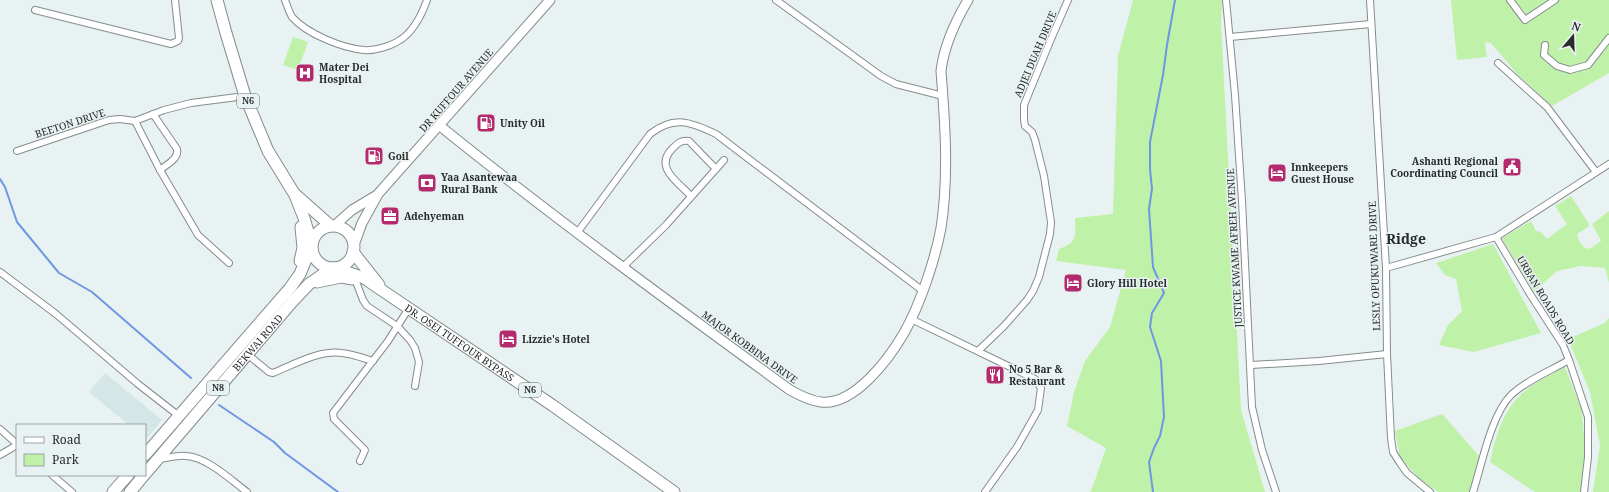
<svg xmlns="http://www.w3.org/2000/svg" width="1609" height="492" viewBox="0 0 1609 492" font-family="'Noto Serif',serif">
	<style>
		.built { fill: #d4e6e6 }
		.green { fill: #c0f1a9 }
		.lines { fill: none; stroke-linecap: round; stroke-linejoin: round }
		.stream { stroke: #6e97e3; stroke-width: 2 }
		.street-casing { stroke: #848c8d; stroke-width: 8 }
		.secondary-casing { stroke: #848c8d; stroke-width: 11 }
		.highway-casing { stroke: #848c8d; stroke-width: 13 }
		.street { stroke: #fff; stroke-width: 6 }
		.secondary { stroke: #fff; stroke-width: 9 }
		.highway { stroke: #fff; stroke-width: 11 }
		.labels { text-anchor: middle; stroke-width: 3; stroke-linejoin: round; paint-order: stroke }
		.shield { fill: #e9f2f2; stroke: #626767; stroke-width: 1 }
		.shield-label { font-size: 9px; font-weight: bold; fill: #282b2b }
		.street-label { font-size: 10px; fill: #282b2b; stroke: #e9f2f2 }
		.poi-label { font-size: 10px; font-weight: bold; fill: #282b2b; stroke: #e9f2f2; text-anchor: start }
		.district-label { font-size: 14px; font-weight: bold; fill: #252c2c; stroke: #e9f2f2 }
	</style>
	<rect width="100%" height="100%" fill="#e9f2f2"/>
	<polygon class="built" points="105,373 162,420 146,439 145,425 129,425 89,392"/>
	<g class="green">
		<path d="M1133,0H1222L1221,22L1241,410L1265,492H1090L1093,486L1106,448L1067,426L1074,392L1085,361L1110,327L1126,270L1056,261L1059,249C1079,242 1075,235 1075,218L1113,214L1118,56Z"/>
		<polygon points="1451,0 1609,0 1609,73 1552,106 1518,75 1491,43 1485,42 1487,57 1457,60"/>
		<polygon points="293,37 308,42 298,70 283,65"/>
		<polygon points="1571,196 1589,224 1588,227 1577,234 1579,241 1586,249 1591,248 1601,241 1592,224 1609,211 1609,283 1605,268 1581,266 1557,271 1534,292 1502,238 1531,221 1536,231 1541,232 1547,239 1567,224 1555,206"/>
		<polygon points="1493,244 1541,333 1474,352 1439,345 1448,325 1462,311 1456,279 1445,275 1436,263"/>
		<polygon points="1609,318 1609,492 1593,492 1600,445 1590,392 1568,339 1605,323"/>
		<path d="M1565,367L1582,411L1585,449L1580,492H1535L1490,462C1496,436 1503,409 1525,391C1536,381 1552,374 1565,367Z"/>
		<polygon points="1442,414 1481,458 1470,492 1438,492 1420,479 1400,458 1395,431"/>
	</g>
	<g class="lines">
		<g class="stream">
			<polyline points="0,179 5,187 17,222 59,273 92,292 191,378"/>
			<polyline points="219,405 274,442 285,453 338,492"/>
			<polyline points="1153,492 1149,462 1154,448 1160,436 1164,417 1161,361 1150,327 1152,313 1164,293 1153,267 1149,209 1152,189 1150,169 1150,142 1163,75 1167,45 1175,0"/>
		</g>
		<defs>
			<g id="street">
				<path d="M285,0C287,5 289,12 292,17C307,34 342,48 364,50C375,51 391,46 400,40C413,32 422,14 427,0"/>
				<polyline points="776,0 881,76 896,84 943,96"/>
				<polyline points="1226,0 1235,95 1242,201 1252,407 1262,450 1276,492"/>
				<polyline points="1370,0 1386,268 1387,354 1391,438 1393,452 1400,463 1407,473 1430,492"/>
				<polyline points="1510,0 1525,20 1555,0"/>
				<polyline points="35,10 171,44 178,41 179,38 175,0"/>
				<polyline points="1230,37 1371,24"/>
				<polyline points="1545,45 1544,55 1557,66 1570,70 1588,65 1609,38"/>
				<polyline points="1498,63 1547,107 1596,172"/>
				<path d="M153,114L177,149C179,159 167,164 160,170"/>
				<polyline points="135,121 160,170 198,235 229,263"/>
				<polyline points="17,151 109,120 120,119 135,121 164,110 191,103 245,96"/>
				<path d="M691,196C678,182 653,167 673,148C678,143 681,140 689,141L716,169"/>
				<path d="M577,233L650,134C674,115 691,122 716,134L923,291"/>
				<polyline points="1496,237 1530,294 1563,345 1569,360 1588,417 1588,457 1584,492"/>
				<polyline points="623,267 666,225 724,160"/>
				<polyline points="1386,268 1496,237 1609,164"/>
				<polyline points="0,272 56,314 138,384 179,416"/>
				<polyline points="355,279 363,300 367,306 397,326 410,340 415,348 419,362 415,386"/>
				<polyline points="911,319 1035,379 1041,388 1038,410 1017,447 985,492"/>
				<polyline points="978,351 1004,326 1027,300 1033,291 1039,277 1050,234 1051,222 1044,176 1035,140 1032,132 1025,126 1024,120 1024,105 1051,39 1068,0"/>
				<path d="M247,354L269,372L273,373C295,364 319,350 342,353C352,354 363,358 373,361"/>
				<polyline points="1251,365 1319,361 1387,354"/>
				<polyline points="0,429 17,444"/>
				<polyline points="0,455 17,445"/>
				<path d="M159,459C168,458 178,455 186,456C207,457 231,480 247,492"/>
				<polyline points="360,461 365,450 334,419 333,413 388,341 409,308"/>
				<polyline points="52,475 72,492"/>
				<path d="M1473,492C1482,464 1491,415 1511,395C1527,380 1550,371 1569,360"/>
			</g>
			<g id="secondary">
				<path d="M440,126C554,218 672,304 790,390C799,395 810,401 821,402C854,406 889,359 904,333C920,305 935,260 941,228C949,176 945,122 941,71C944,45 955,22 968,0"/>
				<polyline points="334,226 352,210 377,195"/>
				<polyline points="354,245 362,223 378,194 550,0"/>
			</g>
			<g id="highway">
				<polyline points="217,0 226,33 245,96 268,151 295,195 304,218 312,245"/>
				<polyline points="296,195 331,226"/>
				<circle cx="333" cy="247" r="21"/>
				<polyline points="353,252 379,285"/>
				<polyline points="300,261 303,248 301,227"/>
				<path id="s1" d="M335,268L364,278L383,291L552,405L674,492"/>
				<polyline points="317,282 341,277 353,279"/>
				<polyline points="145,455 290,288 300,274 311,247"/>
				<path id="s2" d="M145,474L292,302L309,284L332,268"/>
				<polyline points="113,492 128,475"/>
				<polyline points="130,492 144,475"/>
			</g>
		</defs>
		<use href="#street" class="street-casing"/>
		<use href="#secondary" class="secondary-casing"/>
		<use href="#highway" class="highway-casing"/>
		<use href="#street" class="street"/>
		<use href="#secondary" class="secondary"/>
		<use href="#highway" class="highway"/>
	</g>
	<defs>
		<symbol id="hospital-square" viewBox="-11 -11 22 22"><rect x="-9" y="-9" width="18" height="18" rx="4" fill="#b32b6d" stroke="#e9f2f2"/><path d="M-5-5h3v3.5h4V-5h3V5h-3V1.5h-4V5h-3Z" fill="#fff"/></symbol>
		<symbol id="fuel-square" viewBox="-11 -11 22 22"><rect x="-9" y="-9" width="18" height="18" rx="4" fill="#b32b6d" stroke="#e9f2f2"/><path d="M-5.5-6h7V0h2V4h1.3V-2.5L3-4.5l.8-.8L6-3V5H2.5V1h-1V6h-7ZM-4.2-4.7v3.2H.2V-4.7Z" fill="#fff"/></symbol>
		<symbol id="civic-square" viewBox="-11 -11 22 22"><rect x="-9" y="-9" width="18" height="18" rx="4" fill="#b32b6d" stroke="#e9f2f2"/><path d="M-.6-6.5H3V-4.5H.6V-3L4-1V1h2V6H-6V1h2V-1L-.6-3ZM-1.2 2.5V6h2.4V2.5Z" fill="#fff"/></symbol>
		<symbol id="hotel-square" viewBox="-11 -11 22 22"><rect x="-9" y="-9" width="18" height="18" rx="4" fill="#b32b6d" stroke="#e9f2f2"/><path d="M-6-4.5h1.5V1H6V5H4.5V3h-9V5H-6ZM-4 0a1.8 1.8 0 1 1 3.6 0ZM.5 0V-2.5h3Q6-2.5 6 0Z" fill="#fff"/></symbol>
		<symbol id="bank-square" viewBox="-11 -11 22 22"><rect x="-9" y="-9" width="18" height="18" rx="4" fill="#b32b6d" stroke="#e9f2f2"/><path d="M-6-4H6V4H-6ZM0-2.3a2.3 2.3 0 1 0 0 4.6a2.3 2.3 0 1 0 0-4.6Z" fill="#fff"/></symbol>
		<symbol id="office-square" viewBox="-11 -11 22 22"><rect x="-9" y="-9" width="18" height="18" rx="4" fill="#b32b6d" stroke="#e9f2f2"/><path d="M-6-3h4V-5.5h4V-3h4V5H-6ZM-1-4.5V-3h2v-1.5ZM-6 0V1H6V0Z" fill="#fff"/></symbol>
		<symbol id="restaurant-square" viewBox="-11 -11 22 22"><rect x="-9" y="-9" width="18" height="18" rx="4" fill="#b32b6d" stroke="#e9f2f2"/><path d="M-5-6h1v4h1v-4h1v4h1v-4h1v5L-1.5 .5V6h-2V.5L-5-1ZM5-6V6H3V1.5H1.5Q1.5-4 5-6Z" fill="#fff"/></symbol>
	</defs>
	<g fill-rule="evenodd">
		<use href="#hospital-square" x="294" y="62" width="22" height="22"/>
		<use href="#fuel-square" x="475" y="112" width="22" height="22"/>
		<use href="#fuel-square" x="363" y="145" width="22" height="22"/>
		<use href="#civic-square" x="1501" y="156" width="22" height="22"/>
		<use href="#hotel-square" x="1266" y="162" width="22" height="22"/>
		<use href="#bank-square" x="416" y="172" width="22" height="22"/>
		<use href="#office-square" x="379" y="205" width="22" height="22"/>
		<use href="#hotel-square" x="1062" y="272" width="22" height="22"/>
		<use href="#hotel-square" x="497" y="328" width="22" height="22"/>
		<use href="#restaurant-square" x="984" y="364" width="22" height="22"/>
	</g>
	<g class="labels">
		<g class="shield">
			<rect x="237" y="94" width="22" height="14" rx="3"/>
			<rect x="207" y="381" width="22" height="14" rx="3"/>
			<rect x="519" y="383" width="22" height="14" rx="3"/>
		</g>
		<g class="shield-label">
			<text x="248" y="104">N6</text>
			<text x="218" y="391">N8</text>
			<text x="530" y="393">N6</text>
		</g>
		<g class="street-label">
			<text transform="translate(1035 54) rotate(-67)" y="4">ADJEI DUAH DRIVE</text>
			<text transform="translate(456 90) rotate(-49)" y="4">DR KUFFOUR AVENUE</text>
			<text transform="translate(70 123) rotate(-18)" y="4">BEETON DRIVE</text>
			<text transform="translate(1234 248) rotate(-93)" y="4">JUSTICE KWAME AFREH AVENUE</text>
			<text transform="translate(1374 266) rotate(-92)" y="4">LESLY OPUKUWARE DRIVE</text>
			<text transform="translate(1546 300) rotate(59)" y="4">URBAN ROADS ROAD</text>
			<text dy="4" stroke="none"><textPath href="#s2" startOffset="173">BEKWAI ROAD</textPath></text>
			<text dy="4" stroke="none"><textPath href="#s1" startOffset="146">DR. OSEI TUFFOUR BYPASS</textPath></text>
			<text transform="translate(750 347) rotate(36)" y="4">MAJOR KOBBINA DRIVE</text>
		</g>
		<g class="poi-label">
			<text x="319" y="71">Mater Dei<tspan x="319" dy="12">Hospital</tspan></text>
			<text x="500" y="127">Unity Oil</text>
			<text x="388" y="160">Goil</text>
			<text x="1498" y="165" text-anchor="end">Ashanti Regional<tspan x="1498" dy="12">Coordinating Council</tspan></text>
			<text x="1291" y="171">Innkeepers<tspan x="1291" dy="12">Guest House</tspan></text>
			<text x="441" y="181">Yaa Asantewaa<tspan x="441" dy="12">Rural Bank</tspan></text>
			<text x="404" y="220">Adehyeman</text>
			<text x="1087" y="287">Glory Hill Hotel</text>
			<text x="522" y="343">Lizzie's Hotel</text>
			<text x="1009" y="373">No 5 Bar &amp;<tspan x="1009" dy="12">Restaurant</tspan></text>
		</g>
		<g class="district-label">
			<text x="1406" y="244">Ridge</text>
		</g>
	</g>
	<rect x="16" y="424" width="130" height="52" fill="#e9f2f2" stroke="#9ca2a2"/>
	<rect x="24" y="437" width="20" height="6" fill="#ffffff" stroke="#9ca2a2"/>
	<text x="52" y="444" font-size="12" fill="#282b2b">Road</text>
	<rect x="24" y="454" width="20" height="12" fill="#c0f1a9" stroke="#9ca2a2"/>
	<text x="52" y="464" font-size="12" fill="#282b2b">Park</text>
	<g transform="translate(1573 36) rotate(19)" stroke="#e9f2f2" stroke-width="3" paint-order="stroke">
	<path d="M0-3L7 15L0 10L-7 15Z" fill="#282b2b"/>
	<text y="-6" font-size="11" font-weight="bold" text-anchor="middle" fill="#282b2b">N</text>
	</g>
</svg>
